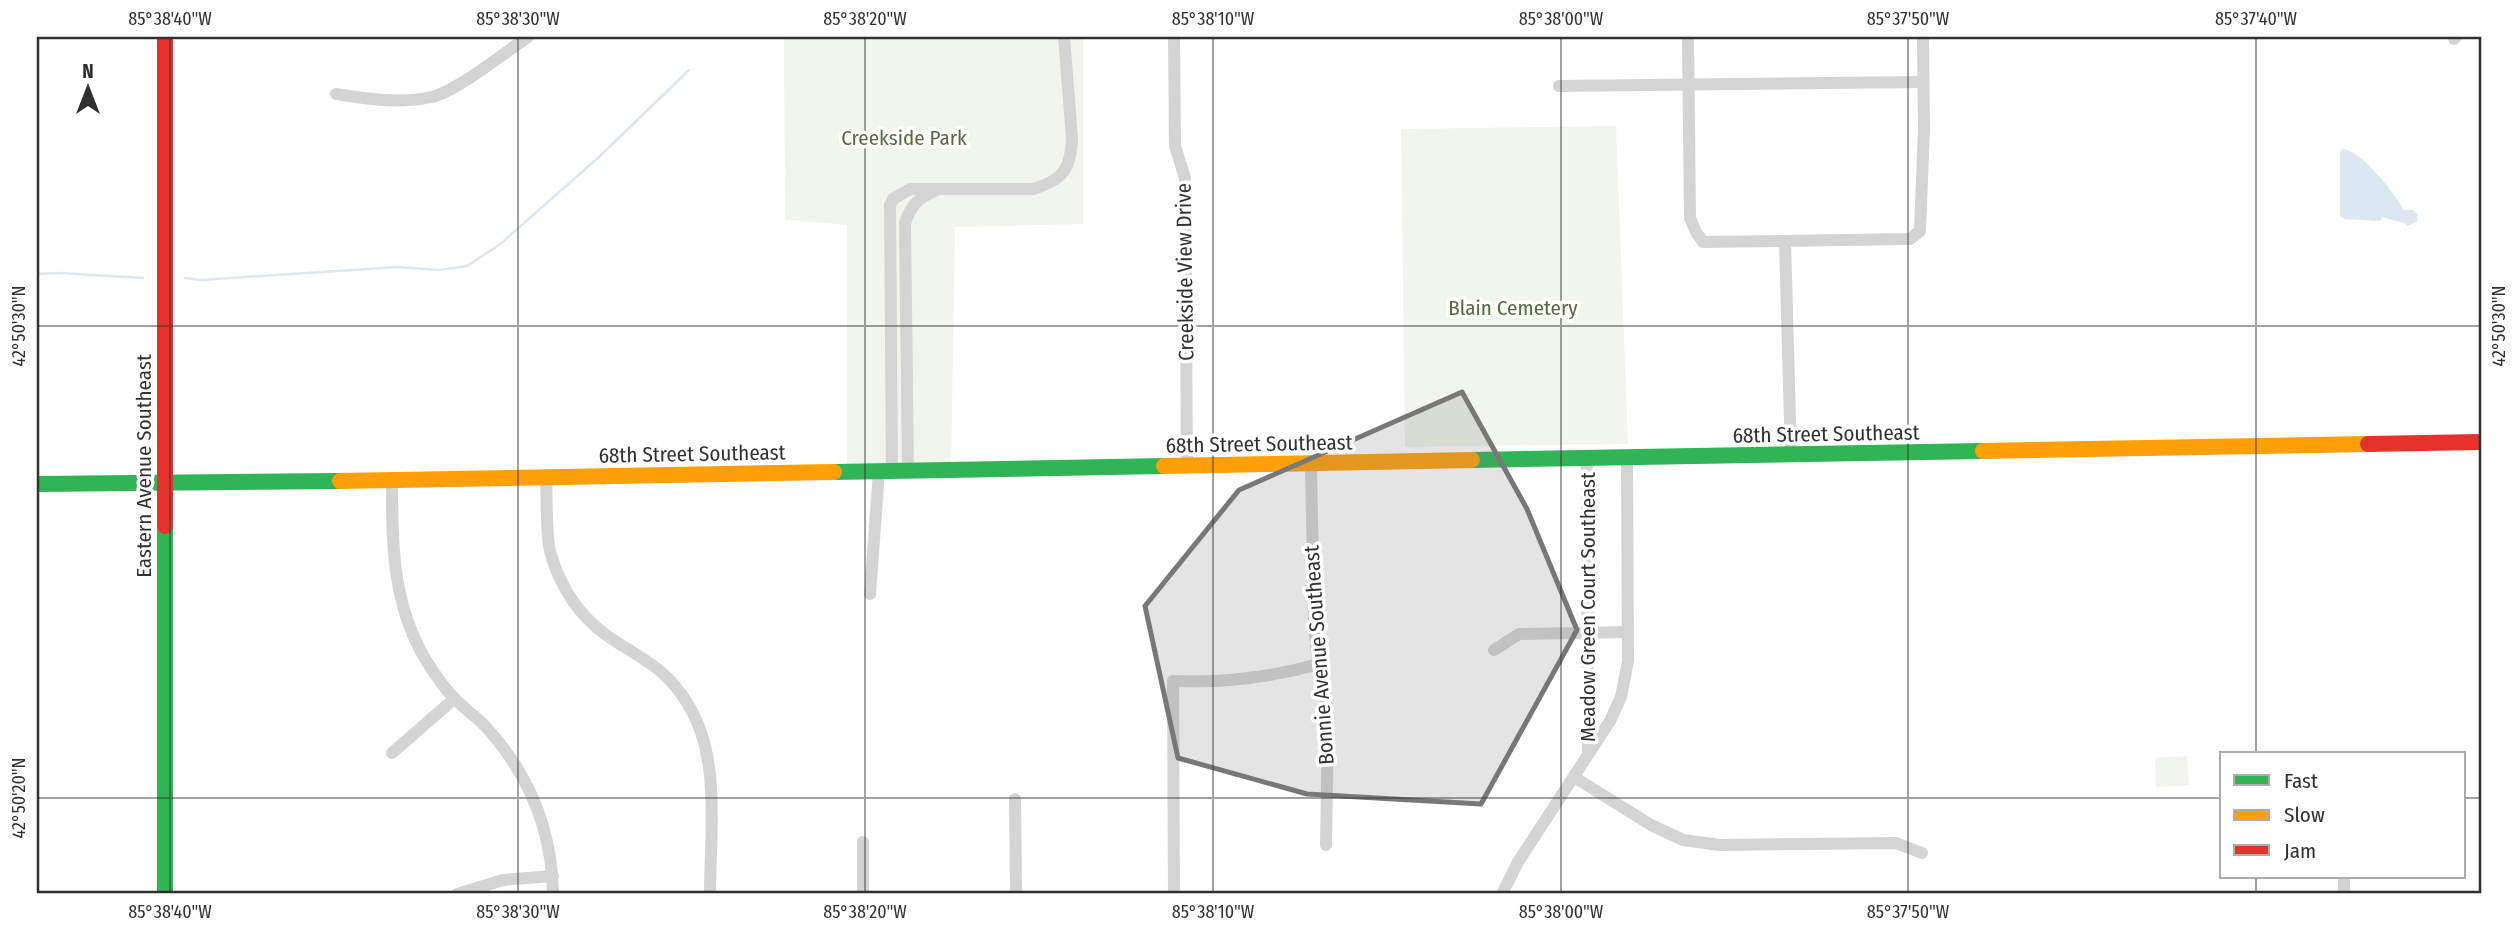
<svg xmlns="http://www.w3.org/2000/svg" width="2518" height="931" viewBox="0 0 2518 931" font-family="'Fira Sans Condensed',sans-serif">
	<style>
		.green { fill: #f1f5ed }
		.water { fill: #dbe8f2 }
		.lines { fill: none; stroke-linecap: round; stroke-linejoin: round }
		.stream { stroke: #dbe8f2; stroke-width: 2.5 }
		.street { stroke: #d4d4d4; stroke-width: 12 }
		.fast { stroke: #30b455; stroke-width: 16 }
		.slow { stroke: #ff9f0a; stroke-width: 16 }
		.jam { stroke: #e5322d; stroke-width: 16 }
		.marked { fill: #787878; fill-opacity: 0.2; stroke: #787878; stroke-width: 5; stroke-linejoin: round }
		.ticks { fill: none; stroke: #303030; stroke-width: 2; stroke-opacity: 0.45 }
		.labels { text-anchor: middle; stroke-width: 7; stroke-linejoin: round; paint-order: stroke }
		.park-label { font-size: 21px; fill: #516b3f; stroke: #fff }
		.street-label { font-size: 21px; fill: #303030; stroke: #fff }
		.neatline { fill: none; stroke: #303030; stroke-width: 2.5 }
		.ticks-label { font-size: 18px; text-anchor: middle; fill: #303030 }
	</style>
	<rect width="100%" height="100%" fill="#fff"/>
	<g class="green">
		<polygon points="784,37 1083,37 1083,224 955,227 951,470 847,472 847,225 785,220"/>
		<polygon points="1616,126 1628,444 1405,447 1401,129"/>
		<polygon points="2187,756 2189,785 2156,787 2155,758"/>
	</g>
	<path class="water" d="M2343,149C2362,151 2394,193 2404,210H2413L2418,215L2417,222L2407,226L2405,223L2382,217L2380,221L2344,219L2340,216V152Z"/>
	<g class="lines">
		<g class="stream">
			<polyline points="37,274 59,273 143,278"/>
			<polyline points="185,278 201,280 398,267 439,270 467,266 499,245 599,157 689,70"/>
		</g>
		<g class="street">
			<polyline points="1174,37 1175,146 1185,178 1187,467"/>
			<polyline points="1688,37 1690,218 1696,232 1703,242 1910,239 1920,231 1924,127 1923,37"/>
			<polyline points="2454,39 2456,37"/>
			<polyline points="1559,86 1923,82"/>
			<path d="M336,94C368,99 400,104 432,97C457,91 505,52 528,37"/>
			<polyline points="1785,241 1791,456"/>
			<polyline points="1587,459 1588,753"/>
			<polyline points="1311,465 1314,624 1318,664 1325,689 1328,726 1326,845"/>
			<path d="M892,471L890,205L893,199L910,189H1033C1063,180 1071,169 1072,138L1064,37"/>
			<path d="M908,471L905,223C911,205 918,198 935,191"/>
			<path d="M546,477C547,500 546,524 549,546C550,553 553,560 555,567C568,600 587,624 618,643C650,663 669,672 689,706C721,758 710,835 710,894"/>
			<path d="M392,480C392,543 392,601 424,657C433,672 444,688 456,700C465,709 475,716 484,725C528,772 552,829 553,894"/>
			<polyline points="870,594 879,472"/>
			<polyline points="1494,650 1519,634 1628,632"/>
			<polyline points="392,753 454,699"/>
			<polyline points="1574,777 1651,825 1683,840 1720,845 1896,843 1922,853"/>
			<polyline points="1015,799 1016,894"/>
			<polyline points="863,842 863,894"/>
			<polyline points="2344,877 2344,894"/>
			<polyline points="457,894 503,880 553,876"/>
			<path d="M1174,894L1173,681C1224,683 1270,678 1318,664"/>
			<polyline points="1502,894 1518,862 1610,721 1621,697 1628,661 1627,459"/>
		</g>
		<g class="fast">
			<polyline points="1472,460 1983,451"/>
			<polyline points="834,472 1164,466"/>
			<polyline points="37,484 340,481"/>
			<polyline points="165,526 165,894"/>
		</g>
		<g class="slow">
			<polyline points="1983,451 2368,444"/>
			<polyline points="1164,466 1472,460"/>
			<polyline points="340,481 834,472"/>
		</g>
		<g class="jam">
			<polyline points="165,37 165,526"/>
			<polyline points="2368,444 2481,442"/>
		</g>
	</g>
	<path class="marked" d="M1462,392L1527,509L1577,630L1481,804L1307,794L1178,758L1145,606L1239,490Z"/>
	<path class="ticks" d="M170,37V894M518,37V894M865,37V894M1213,37V894M1561,37V894M1908,37V894M2256,37V754M37,326H2481M37,798H2222M2464,798H2481M2256,877V894"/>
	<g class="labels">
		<g class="park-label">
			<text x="904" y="145">Creekside Park</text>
			<text x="1513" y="315">Blain Cemetery</text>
		</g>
		<g class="street-label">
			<text transform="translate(1185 272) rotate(-91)" y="7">Creekside View Drive</text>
			<text transform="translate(1826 434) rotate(-1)" y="7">68th Street Southeast</text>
			<text transform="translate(1259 444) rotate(-1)" y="7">68th Street Southeast</text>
			<text transform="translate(692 454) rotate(-1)" y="7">68th Street Southeast</text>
			<text transform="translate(144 466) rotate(-90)" y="7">Eastern Avenue Southeast</text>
			<text transform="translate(1588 607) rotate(-90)" y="7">Meadow Green Court Southeast</text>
			<text transform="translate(1319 655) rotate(-94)" y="7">Bonnie Avenue Southeast</text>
		</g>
	</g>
	<rect width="2518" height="931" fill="none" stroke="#ffffff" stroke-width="77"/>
	<rect x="2220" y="752" width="245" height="126" fill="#ffffff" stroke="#acacac" stroke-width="2"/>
	<rect x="2234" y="775" width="35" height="10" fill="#30b455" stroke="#acacac" stroke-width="2"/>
	<text x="2284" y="788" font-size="21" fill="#303030">Fast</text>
	<rect x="2234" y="810" width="35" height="10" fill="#ff9f0a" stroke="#acacac" stroke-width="2"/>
	<text x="2284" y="822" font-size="21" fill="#303030">Slow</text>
	<rect x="2234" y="845" width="35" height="10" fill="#e5322d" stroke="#acacac" stroke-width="2"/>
	<text x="2284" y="858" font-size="21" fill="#303030">Jam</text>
	<g transform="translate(88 88)" stroke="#ffffff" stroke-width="5" paint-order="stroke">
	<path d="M0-5L12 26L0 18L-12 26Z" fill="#303030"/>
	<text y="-10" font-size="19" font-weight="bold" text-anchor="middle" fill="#303030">N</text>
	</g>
	<rect x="38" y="38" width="2442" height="854" class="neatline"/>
	<g class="ticks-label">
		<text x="170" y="25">85°38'40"W</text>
		<text x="518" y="25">85°38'30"W</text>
		<text x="865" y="25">85°38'20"W</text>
		<text x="1213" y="25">85°38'10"W</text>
		<text x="1561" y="25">85°38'00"W</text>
		<text x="1908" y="25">85°37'50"W</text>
		<text x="2256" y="25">85°37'40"W</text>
		<text transform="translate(19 326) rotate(-90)" y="6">42°50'30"N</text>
		<text transform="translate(2499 326) rotate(-90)" y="6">42°50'30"N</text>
		<text transform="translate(19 798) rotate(-90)" y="6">42°50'20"N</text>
		<text x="170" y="918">85°38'40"W</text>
		<text x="518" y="918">85°38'30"W</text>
		<text x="865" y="918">85°38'20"W</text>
		<text x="1213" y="918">85°38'10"W</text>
		<text x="1561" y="918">85°38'00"W</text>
		<text x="1908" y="918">85°37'50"W</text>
	</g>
</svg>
